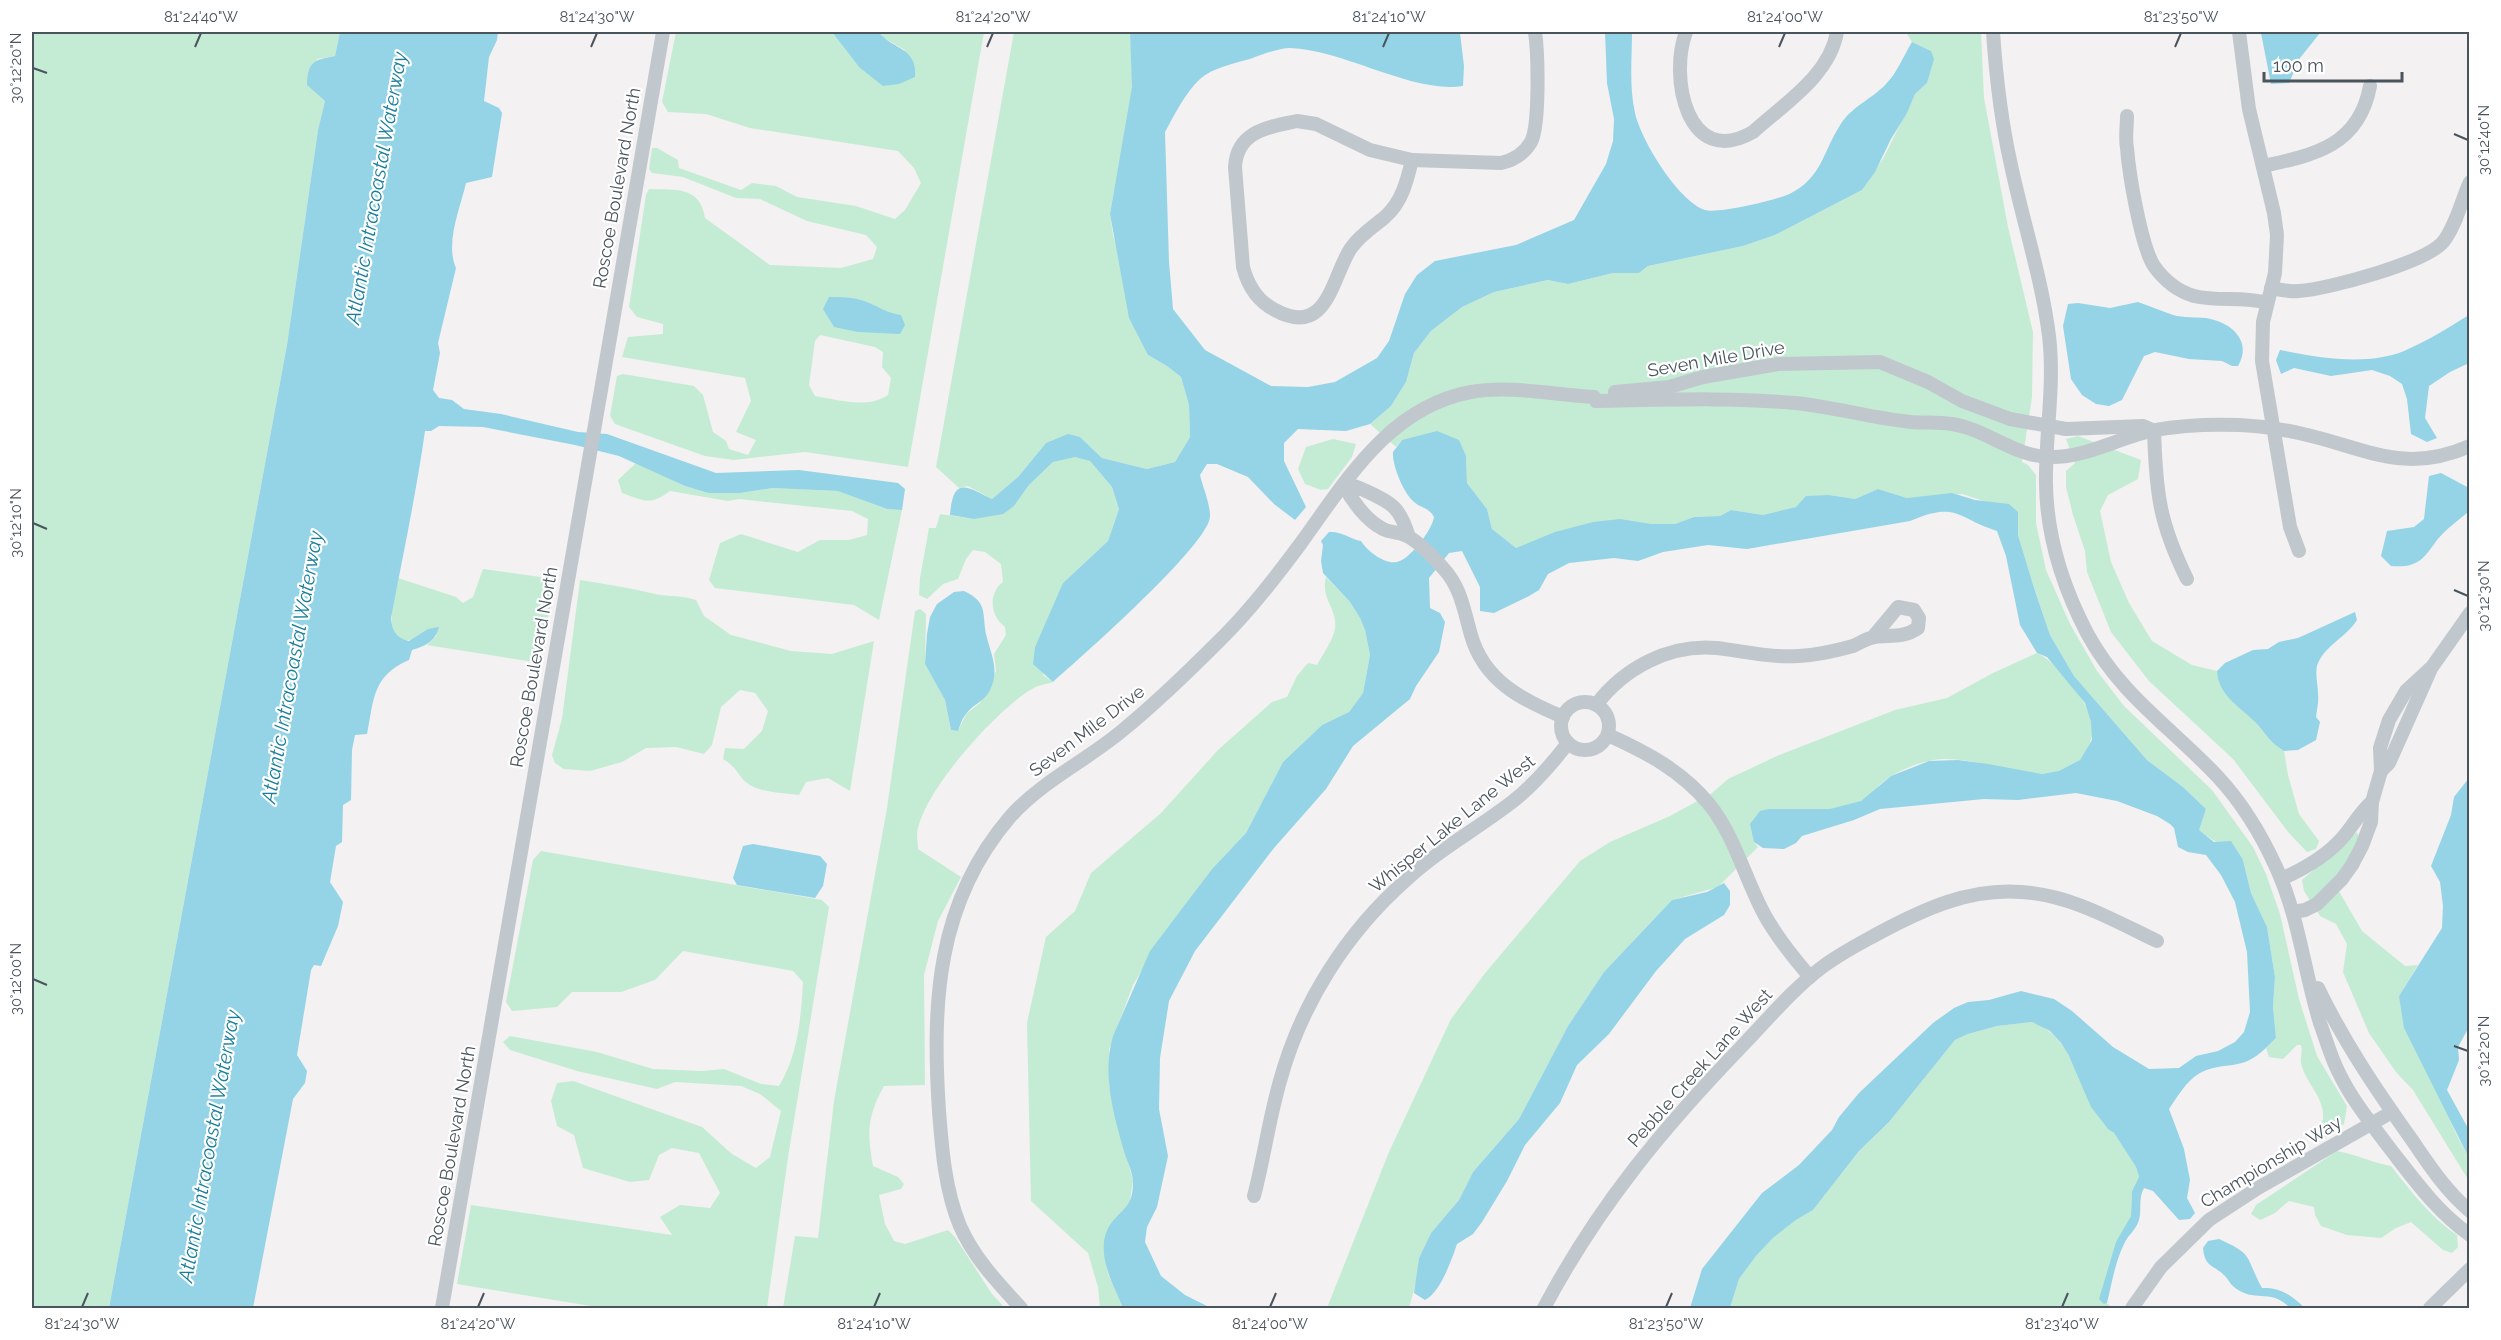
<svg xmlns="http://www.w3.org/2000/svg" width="2501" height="1340" viewBox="0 0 2501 1340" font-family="Raleway,sans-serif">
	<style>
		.green { fill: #c4ecd4; fill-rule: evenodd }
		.water { fill: #94d4e6 }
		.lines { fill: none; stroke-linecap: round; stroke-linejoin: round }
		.minor { stroke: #c0c8ce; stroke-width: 14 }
		.ticks { fill: none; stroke: #4a545d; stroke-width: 2 }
		.labels { text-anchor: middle; stroke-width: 4.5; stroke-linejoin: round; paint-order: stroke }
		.street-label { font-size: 18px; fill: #4a545d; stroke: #fff }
		.water-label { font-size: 20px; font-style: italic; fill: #187e9b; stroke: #fff }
		.neatline { fill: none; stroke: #4a545d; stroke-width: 2 }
		.ticks-label { font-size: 15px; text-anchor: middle; fill: #4a545d }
	</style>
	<rect width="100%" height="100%" fill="#f3f1f1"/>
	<g class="green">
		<polygon points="32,32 340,32 335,56 317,59 308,85 325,101 318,130 287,345 109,1308 32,1308"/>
		<path d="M676,32H832L859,67L905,50L884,38L879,32H984L908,467L805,452L734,460L705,456L615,424L610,416L617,376L623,374L694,386L703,395L713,432L726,441L729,449L748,455L756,440L736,432L751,401L745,378L622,357L628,337L663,334V324L637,317L629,307L646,195L649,189C676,190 700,186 705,218L770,265L841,268L873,259L877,247L866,235L807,221L760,199L736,198L683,177L652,173L649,169L652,148H657L678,160L679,168L741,190L752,183L776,186L797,197L856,206L895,219L905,210L921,183L914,168L898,151L750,128L706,114L668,112L662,102ZM820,335L875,347L883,352L882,367L891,378L888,395C867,409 839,400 815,396L809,385L815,341Z"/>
		<polygon points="1014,32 1130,32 1133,87 1110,214 1113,235 1148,355 1167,366 1181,377 1189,405 1190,437 1175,462 1147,469 1102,458 1080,437 1046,443 1018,477 992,499 968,486 959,488 936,467"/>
		<path d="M1906,32H1981L1984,98L2008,227L2033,332L2032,397L2022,462L2028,465L2036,475V523L2046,570L2070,624L2097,671L2124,706L2212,790L2253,847L2266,874L2280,914L2299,999L2317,1056L2347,1106L2344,1124L2326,1137L2314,1139L2308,1135L2323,1120C2325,1096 2306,1085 2301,1063C2300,1057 2303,1052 2301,1045H2297L2283,1059L2269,1057L2266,1048L2276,1038L2273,1007L2275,977L2267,927L2251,893L2243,860L2198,830L2206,809L2183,787L2147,760L2074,676L2050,635L2035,591L2018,535V512L1962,494L1907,498L1878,489L1855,499L1829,495L1782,512L1763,515L1731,510L1720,516L1694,517L1675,524H1652L1527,544L1516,548L1492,529L1487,509L1467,483L1466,456L1402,440L1396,447L1370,424L1391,406L1406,382L1414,353L1431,331L1462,307L1494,292L1548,280L1568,284L1613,273H1639L1648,266L1743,246L1775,235L1862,190L1884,157L1915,94L1927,83L1931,51L1912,42Z"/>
		<path d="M2078,436L2141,460L2138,479L2108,495L2100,511L2111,562L2129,603L2152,641L2192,665L2217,671C2218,693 2244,710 2257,724C2267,737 2270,741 2284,751L2288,775L2299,814L2319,841L2316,849L2307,852L2289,833L2233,759L2149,681L2111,632L2087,572L2085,551L2073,515L2066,487V471L2075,463L2066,439Z"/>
		<polygon points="1333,439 1356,444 1352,457 1328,489 1321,490 1305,484 1298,469 1306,447"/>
		<path d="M1075,456L1090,461L1112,487L1119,509L1108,541L1063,583L1043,675L1053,682C1047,684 1038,685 1032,689C997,709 920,794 917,835C917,839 918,844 918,849L961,877L938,921L924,975L925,1085L884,1086C867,1117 867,1133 873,1166L898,1177L904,1184L901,1189L879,1195L885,1224L894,1241L905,1244L948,1230L955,1237L992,1294L1005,1308H783L795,1236L818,1238L834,1101L887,808L915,611L920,609L926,614L925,664L945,700L951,730L958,731L966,714L980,703L996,671L994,654L1006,635L1005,627C990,616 988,593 1003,582L1001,564L985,552L973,550L966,559L958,579L943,584L927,599L919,595L920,578L929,528H936L940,514L974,519L1014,506L1029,485L1053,462Z"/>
		<path d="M636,463L685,486L708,493H740L773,488L839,491L887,509L902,510L879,620L854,605L715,588L709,580L720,543L741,534L798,552L820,540H849L867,535L868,519L852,511L739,499L728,501L670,491C649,506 645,501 622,493L618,480Z"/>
		<path d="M483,569L555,579L540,663L427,645L437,635C428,637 417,640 408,640C380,642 396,593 398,578L456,597L463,603L473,597Z"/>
		<path d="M1326,577L1350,602L1360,618L1365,630L1370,655L1363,693L1349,712L1322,725L1283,762L1246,833L1212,869L1161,938L1133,985L1109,1049V1084L1112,1101L1133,1181L1130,1201L1122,1215L1116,1219L1107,1235L1104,1251L1108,1274L1123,1308H1100L1098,1287L1088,1253L1031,1201L1027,1023L1046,937L1075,911L1091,873L1161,813L1218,750L1272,702L1287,697L1297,676L1308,663L1317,665C1323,654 1333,640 1335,629C1338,609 1320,599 1326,577Z"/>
		<path d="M580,580C605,584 630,588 655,594C669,597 682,595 696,600L704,616L731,635L791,651L832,654L874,641L850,791L828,778L806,782L799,795C784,793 760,793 747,783C738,776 737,767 723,759L725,748L744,749L762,731L768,711L755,693L740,690L721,707L712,745L704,754L676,747L646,748L622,762L590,771L564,769L555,763L552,755L562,719Z"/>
		<path d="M2037,653C2054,661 2067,680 2079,695C2088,707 2097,730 2089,745C2086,750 2083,757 2079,761C2041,795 1975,749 1929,761C1917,763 1902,770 1891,776C1879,783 1871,796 1859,802C1832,814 1797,811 1769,809L1754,842L1758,847L1718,887L1672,900L1604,972L1568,1026L1519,1119L1473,1172L1459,1200L1431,1233L1419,1258L1417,1279L1409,1308H1327L1389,1152L1451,1019L1486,972L1580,861L1610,842L1670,816L1712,793L1728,779L1777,756L1895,710L1947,698L1993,673Z"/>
		<polygon points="2357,832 2360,840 2352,857 2333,881 2362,931 2405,966 2418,965 2399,996 2456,1134 2469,1158 2469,1181 2413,1090 2396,1072 2369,1033 2343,972 2347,944 2336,924 2320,916 2304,891 2302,880"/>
		<path d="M541,851L822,900L829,907L788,1157L767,1308H603L457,1284L471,1205L672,1235L660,1217L680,1205L710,1208L720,1193L699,1153L672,1148L659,1155L649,1180L630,1182L583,1168L574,1135L557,1126L551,1101L557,1083L573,1081L702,1127L732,1154L756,1168L770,1157L781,1111L760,1094L741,1086L675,1082L657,1089L577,1071L510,1050L503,1042L510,1036L597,1052L653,1069L702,1071L724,1069L761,1084L779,1086C798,1055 801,1018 803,982L793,971L683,951L655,980L621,992H572L557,1007L512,1011L506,1002L533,860Z"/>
		<path d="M2032,1022C2080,1039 2077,1103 2114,1133L2136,1167L2139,1177L2132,1191L2131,1216L2125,1227L2105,1304L2107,1303L2112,1308H1730L1739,1279L1756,1256L1773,1238L1796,1220L1813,1210L1859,1151L1889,1122L1955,1040L1968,1034L1997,1026Z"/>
		<path d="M2337,1151C2356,1154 2372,1163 2391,1166C2410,1190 2431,1218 2457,1235L2458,1247L2452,1253L2443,1250L2411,1222L2396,1228L2381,1238L2347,1235L2321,1226L2315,1215L2314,1207L2289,1201L2275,1213L2260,1220L2251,1214L2256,1205Z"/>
	</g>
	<g class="water">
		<path d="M340,32H498L497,40L489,57L484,101L499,108L502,113L492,177L466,183C460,209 445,243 456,268L438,343L440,353L433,390L439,398L452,400L464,409L501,414L578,432L607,434L716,473L799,470L898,483L905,489L902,510L887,509L838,491L773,488L740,493H708L685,486L619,456L575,445L483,427L439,426L431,431H425C416,494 403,555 391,618C392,631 396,638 409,641L428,629L439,627C435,642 425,646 412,650L409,660C372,676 374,699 367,734L355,735L352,750L351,800L343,805L342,842L336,846L330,882L343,902L338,926L321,966L314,965L311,970L297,1055L307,1071L305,1083L293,1099L253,1308H109L287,345L318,130L325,101L307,85C308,62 313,60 335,56Z"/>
		<path d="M832,32H879C892,50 918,47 915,77L899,84L883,86L859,67Z"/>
		<path d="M1130,32L1460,33L1464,66L1463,86C1413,94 1345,50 1290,48C1278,48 1262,55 1250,59C1235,63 1212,68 1200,79C1185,93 1175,114 1165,132L1169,262L1173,309L1205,350L1271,386L1308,387L1335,382L1377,358L1389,341L1405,294L1417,275L1435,261L1516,245L1574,220L1606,164L1613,141L1614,119L1607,83L1605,32H1632C1632,58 1629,86 1635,113C1641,140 1678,201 1705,210C1718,214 1780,200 1793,192C1822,176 1823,152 1839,127C1850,107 1871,100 1886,84C1897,73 1904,55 1912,42L1931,51L1934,59L1927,83L1915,94L1907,113L1891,139L1875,172L1862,190L1775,235L1743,246L1648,266L1639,273H1613L1568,284L1548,280L1494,292L1462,307L1431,331L1414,353L1406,382L1391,406L1370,424L1346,431L1298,429L1284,443V461L1306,507L1295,520L1274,504L1248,477L1217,464H1207L1200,475C1203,488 1210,503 1210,516C1211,543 1079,659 1053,682L1033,664L1035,647L1063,583L1108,541L1119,509L1112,487L1090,461L1075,457L1053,462L1029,485L1014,506L1003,514L974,519L950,515C953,476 966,486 992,499L1018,477L1046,443L1068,434L1080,437L1102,458L1147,469L1175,462L1190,437L1189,405L1181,377L1167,366L1148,355L1129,318L1110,214L1132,87Z"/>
		<polygon points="2268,32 2327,32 2320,33 2300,58 2289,83 2271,84 2261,33"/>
		<path d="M829,297C841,297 853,297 864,301C879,306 883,312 901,315L905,325L900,334L858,332L834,327L823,309Z"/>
		<path d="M2138,302C2150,306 2161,311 2173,315C2184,318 2195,317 2206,318C2231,322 2253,341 2238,366H2232L2222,361L2189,359L2155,352L2144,356L2122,400L2109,406L2096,404L2082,395L2071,379L2068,359L2063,326L2068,304L2078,303L2110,308Z"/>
		<path d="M2469,315V363L2450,372L2429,386L2425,418L2437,438L2427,442L2411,434L2407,399L2402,384L2390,376L2372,370L2331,376L2294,368L2281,374L2276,360L2280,350C2319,358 2367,366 2404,351C2427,341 2448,328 2469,315Z"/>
		<path d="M1437,431L1459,440L1466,456L1467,483L1487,509L1492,529L1516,548L1555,532L1593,522L1620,519L1651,524H1675L1694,517L1720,516L1731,510L1763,515L1796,507L1806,496L1829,495L1855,499L1878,489L1907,498L1952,493L1975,500L2009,504L2018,512V535L2035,591L2050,635L2074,676L2147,760L2183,787L2206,809L2199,830L2214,842L2231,841L2243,860L2251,893L2267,927L2275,977L2273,1007L2276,1038C2266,1048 2256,1059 2242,1063C2227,1067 2214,1065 2200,1073C2186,1081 2178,1096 2169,1109L2184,1149L2190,1180L2187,1198L2195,1213L2190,1219L2179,1220L2153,1191L2144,1188C2138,1199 2142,1208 2139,1220C2136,1230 2128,1235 2124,1244C2115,1262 2112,1283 2107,1303L2104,1304L2099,1299L2116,1242L2131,1216L2132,1191L2139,1177L2136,1167L2114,1133L2108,1129L2091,1107L2069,1056L2061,1043L2050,1031L2032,1022L1997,1026L1968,1034L1955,1040L1889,1122L1859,1151L1813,1210L1796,1220L1773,1238L1756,1256L1739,1279L1730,1308H1690L1702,1269L1762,1193L1799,1165L1832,1130L1839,1117L1859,1093L1933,1023L1954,1008L1968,1002L1989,1000L2021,991L2054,999L2072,1011L2113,1047L2149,1069L2179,1068L2196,1056L2218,1051L2235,1042L2244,1032L2250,1012L2247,952L2235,902L2221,875L2206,855L2188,852L2178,847L2174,828L2170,824L2157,816L2117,801L2076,793L2018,800L1984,799L1880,809L1854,820L1802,836L1796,843L1784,849L1763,848L1754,842L1750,824L1760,811L1769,809H1830L1861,801L1891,776L1929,761L1958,760L1988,764L2042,774L2059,771L2080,760L2092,740L2091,722L2085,703L2047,657L2037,653L2020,625L2006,556L1997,531C1956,518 1958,501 1910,521L1747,549L1708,545L1663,552L1638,561L1614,558L1569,563L1548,574L1539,590L1529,596L1494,613L1480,611V587L1462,551L1449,553L1429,578L1430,608L1440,613L1445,622L1439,652L1416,686L1410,699L1353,746L1326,789L1274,848L1195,951L1169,1001L1160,1058L1159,1109L1168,1156L1157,1207L1147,1227L1145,1242L1161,1276L1185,1295L1211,1308H1123C1113,1284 1092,1248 1112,1222C1124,1208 1133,1205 1133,1183C1133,1171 1126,1160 1123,1148C1113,1112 1102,1073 1113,1036L1150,951L1212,869L1246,833L1283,762L1322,725L1349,712L1363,693L1370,655L1365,630L1360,618L1350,602L1323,573L1321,561L1323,545L1321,541L1329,532C1342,531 1350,539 1361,541C1367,551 1387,567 1400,561C1412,556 1432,530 1434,517C1429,507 1419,508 1412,500C1403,491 1392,465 1393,452L1402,440Z"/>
		<path d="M2441,473L2469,488V511C2459,520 2446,529 2437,540C2423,560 2417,568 2391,566L2381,556L2387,531L2414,527L2424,519L2429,476Z"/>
		<path d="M964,591C990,603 981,616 987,638C992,657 1000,672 989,692C983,702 972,705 966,714C962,718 960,726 958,731L951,730L945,700L925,664L927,634L930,617L937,604L954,592Z"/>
		<path d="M2355,612L2357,620C2347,637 2323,646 2317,666C2315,676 2318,684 2318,694C2319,701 2317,709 2316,717L2320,722L2316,740L2298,750L2284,751C2269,741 2268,737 2257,724C2242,708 2218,696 2217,671L2225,663L2253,650L2268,649L2279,642L2298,638Z"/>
		<polygon points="2469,778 2469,1027 2458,1047 2459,1060 2447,1090 2469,1130 2469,1158 2404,1028 2399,996 2442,928 2443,906 2440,882 2431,866 2451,815 2454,797"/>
		<polygon points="753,844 820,856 827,864 823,886 815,898 737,885 733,878 743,846"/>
		<path d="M1724,883L1730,891V905L1724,915L1685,939L1656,971L1609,1034L1577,1065L1560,1103L1525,1145L1507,1181L1482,1222L1473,1234L1457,1244C1452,1259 1440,1293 1425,1300L1414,1293L1419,1258L1431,1233L1459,1200L1473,1172L1519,1119L1568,1026L1604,972L1672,900L1707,892Z"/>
		<path d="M2219,1239C2255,1255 2245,1257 2262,1288C2281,1287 2292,1296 2305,1308H2290C2270,1287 2255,1304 2234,1287C2230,1284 2228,1279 2225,1276C2213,1264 2205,1268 2203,1248L2208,1241Z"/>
	</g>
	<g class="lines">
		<g class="minor">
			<path d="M1686,32C1669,77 1687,170 1753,132C1784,104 1830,75 1837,32"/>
			<path d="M1993,32C1996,76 2001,121 2011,165C2023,222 2042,279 2049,336C2055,386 2045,435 2046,485C2047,537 2063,587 2087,633C2121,696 2171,727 2218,777C2242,803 2261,834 2276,867C2299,917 2304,971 2320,1023C2326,1039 2331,1058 2339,1073C2352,1100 2371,1123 2388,1146C2413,1178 2436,1211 2470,1235"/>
			<polyline points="2239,32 2249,109 2274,213 2277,235 2275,273 2263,322 2262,361 2290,527 2299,551"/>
			<path d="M2127,116C2127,127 2125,138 2127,148C2129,174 2141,246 2154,266C2164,280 2177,291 2194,296C2218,302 2243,296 2267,303"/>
			<path d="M1297,121L1316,124L1370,150L1412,160C1407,181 1402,202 1385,217C1373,227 1360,235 1351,248C1332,276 1328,339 1275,310C1257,301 1248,286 1243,267L1235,167C1237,131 1268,127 1297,121Z"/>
			<path d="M1412,160L1501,163C1514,160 1524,154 1531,142C1540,125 1538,52 1535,32"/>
			<path d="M2263,166C2314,155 2359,146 2370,86"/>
			<path d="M2271,288C2281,290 2289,292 2299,291C2328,289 2425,263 2443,242C2456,226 2461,201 2470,182"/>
			<polyline points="1615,392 1669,387 1703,377 1778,364 1880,362 1928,382 1962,401 2010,419 2066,429 2143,426 2152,430"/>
			<path d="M2154,430C2156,493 2159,522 2187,579"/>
			<path d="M1409,537C1400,508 1393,503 1366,491C1358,487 1353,485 1344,485C1352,501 1366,520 1383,529C1391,533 1401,532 1409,537C1421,544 1434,558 1443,568C1461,587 1464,611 1471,635C1484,681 1522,700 1563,717"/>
			<circle cx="1585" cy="726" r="24"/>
			<path d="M1596,705C1624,668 1669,644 1716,648C1744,651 1771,658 1799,656C1817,655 1835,651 1853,646C1860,643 1867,638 1875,637C1891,635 1904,638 1918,628L1919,618L1914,610L1898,607L1873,637"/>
			<path d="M1608,735C1646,752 1682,771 1709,804C1734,835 1744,875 1762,910C1774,934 1792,956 1810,977"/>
			<polyline points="2381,771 2389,763 2430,671"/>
			<path d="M2281,879C2304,869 2328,855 2344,836C2354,824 2360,812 2372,802"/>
			<polyline points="2293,912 2305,910 2317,904 2342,879 2352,865 2362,846 2371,822 2372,802 2381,771 2380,748 2389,720 2406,691 2432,667 2470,613"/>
			<path d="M2318,988C2344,1042 2377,1091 2412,1140C2429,1165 2446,1191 2470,1211"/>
			<path d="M1254,1196C1264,1158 1269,1119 1280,1081C1301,1004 1346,933 1406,880C1438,850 1477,829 1512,802C1534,785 1551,765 1568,743"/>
			<polyline points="442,1308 663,32"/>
			<path d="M1021,1308C998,1283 974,1258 960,1226C945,1190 942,1149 939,1111C932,1004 936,903 1010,817C1042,781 1086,761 1123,730C1156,703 1187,673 1218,642C1249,612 1276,577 1301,543C1346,481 1389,407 1471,392C1511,385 1554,395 1594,397L1596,401C1662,400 1729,397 1795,403C1834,407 1872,418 1911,422C1924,423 1938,422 1952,424C1986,429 2015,457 2050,457C2086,458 2120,437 2155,430C2182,425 2213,424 2240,425C2262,426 2282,429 2303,434C2366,448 2404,475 2470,446"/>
			<path d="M1544,1308C1598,1206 1663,1128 1743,1045C1768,1019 1792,990 1821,968C1839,954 1859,944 1879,933C1924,909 1969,888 2021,892C2071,895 2113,920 2157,941"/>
			<polyline points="2132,1308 2161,1267 2209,1220 2258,1188 2392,1112"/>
			<polyline points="2430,1308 2470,1269"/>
		</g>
	</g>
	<path class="ticks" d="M195,47L201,33M591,47L597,33M987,47L993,33M1383,47L1389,33M1779,47L1785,33M2175,47L2181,33M33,68L47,73M2454,134L2468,140M33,523L47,529M2454,590L2468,596M33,979L47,985M2454,1046L2468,1051M82,1307L88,1293M478,1307L484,1293M874,1307L880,1293M1270,1307L1276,1293M1666,1307L1672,1293M2062,1307L2068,1293"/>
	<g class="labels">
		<g class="street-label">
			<text transform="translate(617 188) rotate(-80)" y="6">Roscoe Boulevard North</text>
			<text transform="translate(1716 359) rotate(-10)" y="6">Seven Mile Drive</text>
			<text transform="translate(534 667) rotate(-80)" y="6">Roscoe Boulevard North</text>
			<text transform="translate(1087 731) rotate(-37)" y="6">Seven Mile Drive</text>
			<text transform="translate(1452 824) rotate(-39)" y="6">Whisper Lake Lane West</text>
			<text transform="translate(1700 1068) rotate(-48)" y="6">Pebble Creek Lane West</text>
			<text transform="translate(452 1146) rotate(-80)" y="6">Roscoe Boulevard North</text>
			<text transform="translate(2271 1162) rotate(-31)" y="6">Championship Way</text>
		</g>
		<g class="water-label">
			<text transform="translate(376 188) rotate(-80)" y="7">Atlantic Intracoastal Waterway</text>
			<text transform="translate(292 667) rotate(-80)" y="7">Atlantic Intracoastal Waterway</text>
			<text transform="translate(209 1146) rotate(-80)" y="7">Atlantic Intracoastal Waterway</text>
		</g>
	</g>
	<rect width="2501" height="1340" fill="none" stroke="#ffffff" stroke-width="66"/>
	<path d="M2264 72v9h138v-9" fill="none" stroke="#4a545d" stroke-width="3"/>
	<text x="2273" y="72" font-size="18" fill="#4a545d" stroke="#ffffff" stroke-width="4.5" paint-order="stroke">100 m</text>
	<rect x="33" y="33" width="2435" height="1274" class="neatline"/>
	<g class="ticks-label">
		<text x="201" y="22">81°24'40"W</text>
		<text x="597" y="22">81°24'30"W</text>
		<text x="993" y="22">81°24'20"W</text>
		<text x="1389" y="22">81°24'10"W</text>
		<text x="1785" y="22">81°24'00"W</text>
		<text x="2181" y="22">81°23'50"W</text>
		<text transform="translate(16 68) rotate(-90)" y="5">30°12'20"N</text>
		<text transform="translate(2484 140) rotate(-90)" y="5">30°12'40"N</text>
		<text transform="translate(16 523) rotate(-90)" y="5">30°12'10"N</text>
		<text transform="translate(2484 596) rotate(-90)" y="5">30°12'30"N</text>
		<text transform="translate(16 979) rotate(-90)" y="5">30°12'00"N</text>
		<text transform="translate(2484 1051) rotate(-90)" y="5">30°12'20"N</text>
		<text x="82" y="1329">81°24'30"W</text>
		<text x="478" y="1329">81°24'20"W</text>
		<text x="874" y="1329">81°24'10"W</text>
		<text x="1270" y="1329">81°24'00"W</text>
		<text x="1666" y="1329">81°23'50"W</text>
		<text x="2062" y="1329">81°23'40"W</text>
	</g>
</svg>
